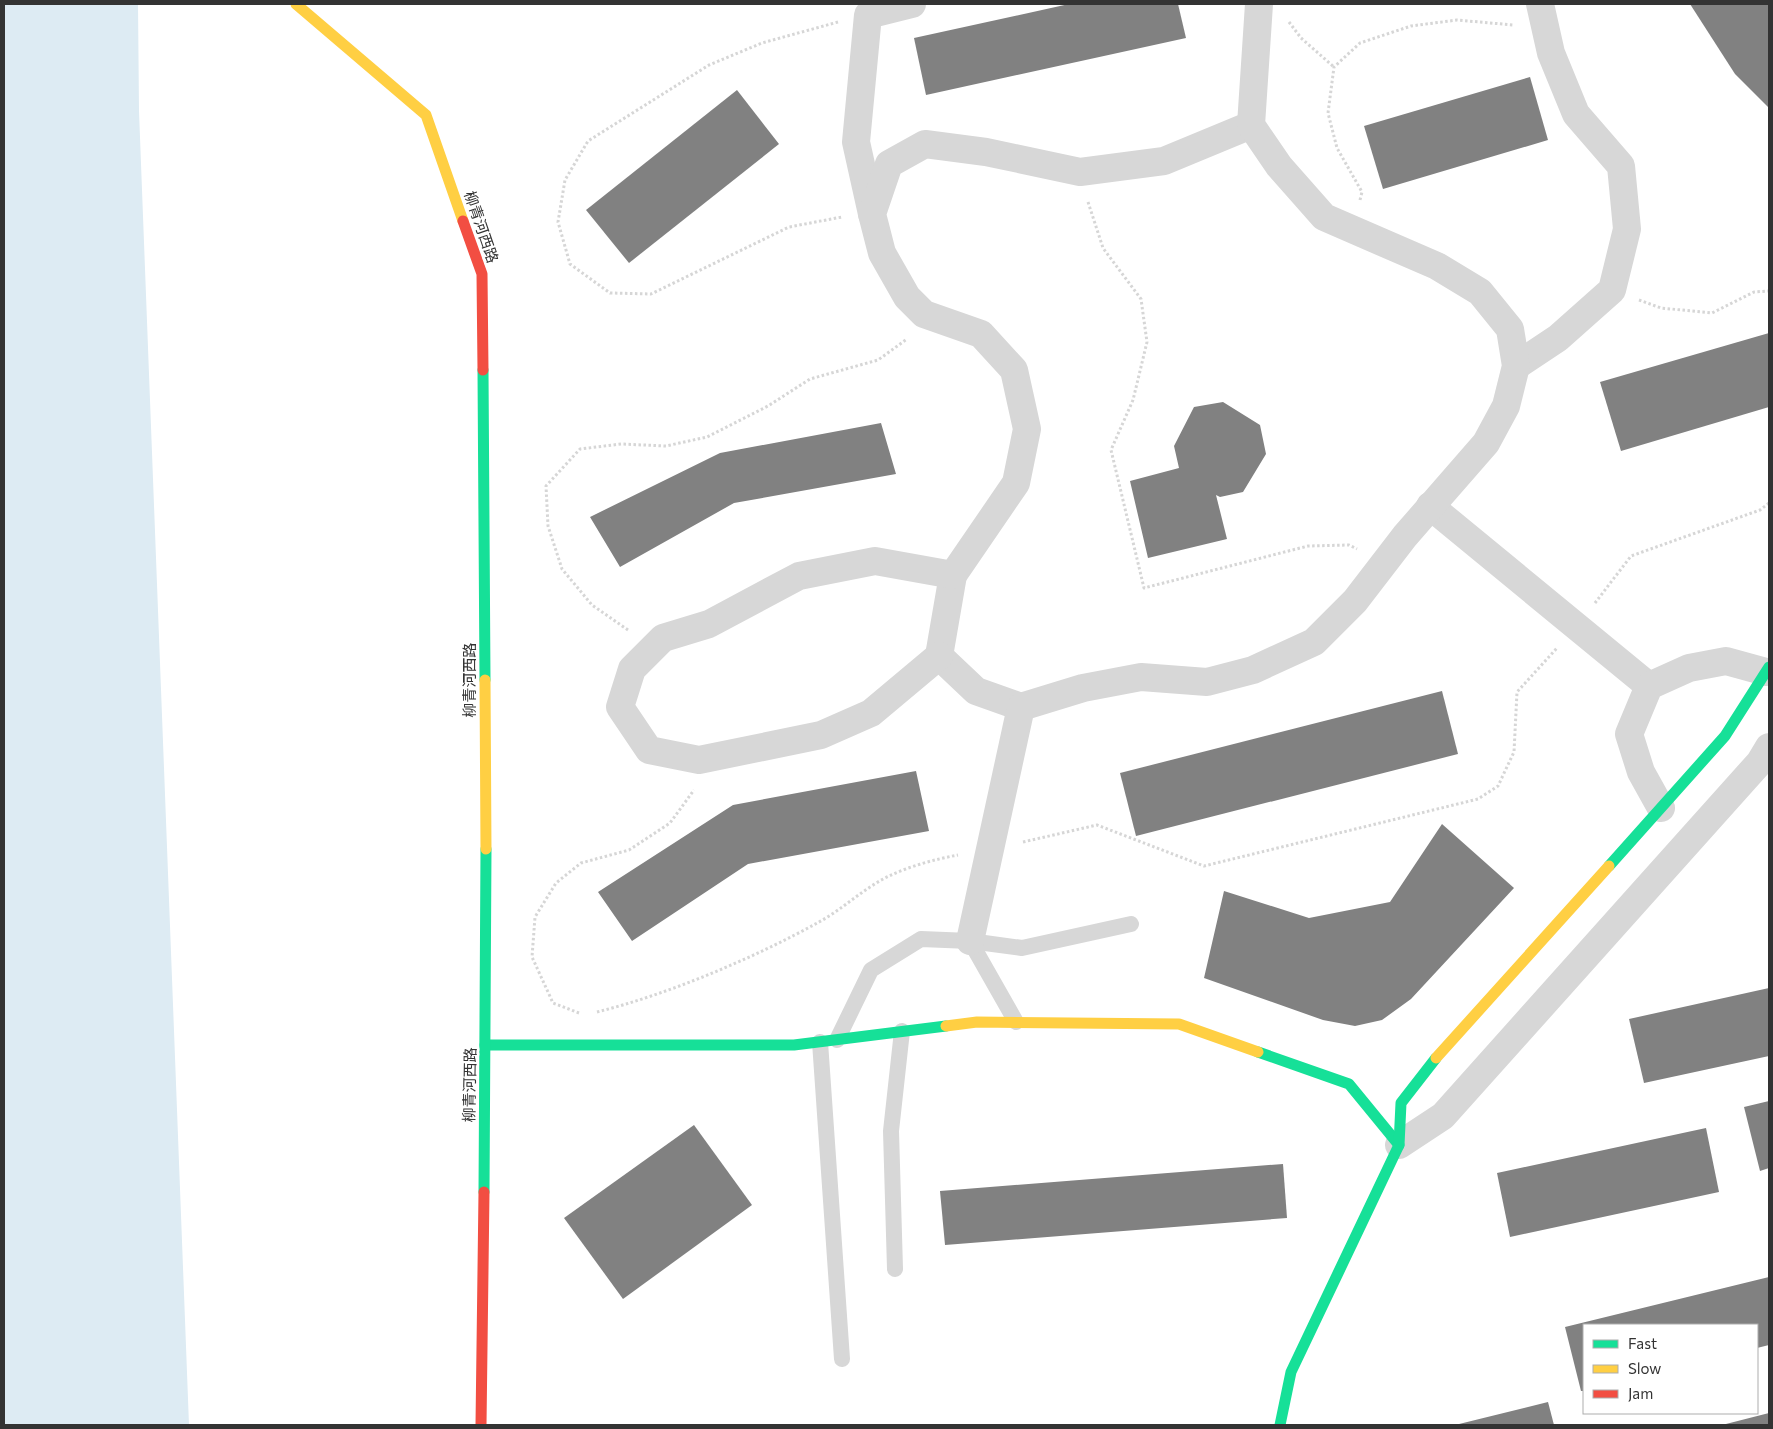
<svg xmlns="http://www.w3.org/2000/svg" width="1773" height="1429" viewBox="0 0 1773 1429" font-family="Commissioner,'Noto Sans SC',sans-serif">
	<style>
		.water { fill: #ddebf3 }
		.building { fill: #818181 }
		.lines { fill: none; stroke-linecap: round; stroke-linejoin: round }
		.path { stroke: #d6d6d6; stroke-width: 3; stroke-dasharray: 2.5 2.5; stroke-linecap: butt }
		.lane { stroke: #d7d7d7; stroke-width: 16 }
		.street { stroke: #d7d7d7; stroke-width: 28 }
		.fast { stroke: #16e098; stroke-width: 11 }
		.slow { stroke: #ffcf43; stroke-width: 11 }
		.jam { stroke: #f24e42; stroke-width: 11 }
		.labels { text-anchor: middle; stroke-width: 5; stroke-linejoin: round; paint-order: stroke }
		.street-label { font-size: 15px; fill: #333; stroke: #fff }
	</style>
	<rect width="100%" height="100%" fill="#fff"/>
	<polygon class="water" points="4,4 138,4 139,111 189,1425 4,1425"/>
	<g class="building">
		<polygon points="1069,4 1178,4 1186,38 926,95 914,38"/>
		<polygon points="1690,4 1769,4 1769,108 1735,74"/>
		<polygon points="1530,77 1548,140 1383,189 1364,126"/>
		<polygon points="737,90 779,144 629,263 586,210"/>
		<polygon points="1769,333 1769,407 1621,451 1600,382"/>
		<polygon points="1223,402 1260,425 1266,454 1243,492 1220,497 1216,495 1227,539 1148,558 1130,481 1179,468 1174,446 1194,407"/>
		<polygon points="881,423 896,474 734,503 620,567 590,517 720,453"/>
		<polygon points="1442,691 1458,754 1136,836 1120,773"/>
		<polygon points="916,771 929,831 748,864 632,941 598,892 733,805"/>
		<polygon points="1442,824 1514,888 1411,999 1382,1020 1355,1026 1323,1020 1204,978 1224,891 1309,918 1390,902"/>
		<polygon points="1769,988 1769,1056 1644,1083 1629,1019"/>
		<polygon points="1769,1101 1769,1168 1760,1171 1744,1107"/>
		<polygon points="694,1125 752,1205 623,1299 564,1218"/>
		<polygon points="1706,1128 1719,1192 1510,1237 1497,1173"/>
		<polygon points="1283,1164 1287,1218 945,1245 940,1191"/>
		<polygon points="1769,1277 1769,1345 1757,1348 1757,1325 1584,1325 1584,1391 1581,1391 1565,1327"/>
		<polygon points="1548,1402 1554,1425 1455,1425"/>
		<polygon points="1769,1413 1769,1425 1722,1425"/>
	</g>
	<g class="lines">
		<g class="path">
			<polyline points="838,22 762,43 709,65 588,141 565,180 558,222 570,264 610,293 651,294 789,227 842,217"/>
			<polyline points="1289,22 1301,38 1334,67"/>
			<polyline points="1360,200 1362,192 1337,148 1328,113 1334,67 1360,43 1411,26 1457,20 1513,25"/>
			<polyline points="1088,202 1103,248 1141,299 1147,342 1133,400 1111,450 1144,588 1308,546 1349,545 1357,549"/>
			<polyline points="1639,300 1661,308 1712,313 1754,292 1769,291"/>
			<polyline points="1595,603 1631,556 1760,510 1769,503"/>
			<polyline points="628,630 592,605 562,569 548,526 546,486 580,449 621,444 666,446 707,437 768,406 810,379 878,360 907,339"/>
			<polyline points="1023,842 1097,825 1204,866 1478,799 1498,786 1514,752 1517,692 1557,648"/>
			<path d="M597,1012C669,994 754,958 819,922C843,909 864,888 889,876C910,866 936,859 958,855"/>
			<polyline points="579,1013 553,1003 532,957 535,917 556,883 581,863 629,850 670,823 694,790"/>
		</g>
		<g class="lane">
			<polyline points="970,941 1016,1022"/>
			<polyline points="837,1040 871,970 921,939 970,941 1022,948 1131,924"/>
			<polyline points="820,1042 842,1359"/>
			<polyline points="895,1269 891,1131 902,1031"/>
		</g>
		<g class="street">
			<polyline points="872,214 856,142 868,15 912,4"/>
			<polyline points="1516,366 1558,338 1612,290 1627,229 1621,166 1576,114 1551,53 1540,4"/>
			<polyline points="1430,506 1649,686"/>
			<polyline points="953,575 939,656 976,691 1021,707"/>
			<polyline points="939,656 871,713 821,735 699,760 649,750 620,707 632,669 663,638 709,624 799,576 875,561 953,575 1016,483 1027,429 1014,370 981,334 924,314 907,297 882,253 872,214 889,164 925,144 986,152 1080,172 1164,161 1251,125"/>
			<polyline points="1661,808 1641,772 1629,734 1649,686 1689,668 1726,661 1766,672"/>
			<polyline points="970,941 1021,707 1083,688 1141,677 1207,682 1253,670 1314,642 1355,601 1405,536 1486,443 1506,406 1516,366 1510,329 1480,292 1437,266 1324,217 1279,166 1251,125 1259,4"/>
			<polyline points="1399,1145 1443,1116 1760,762 1769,747"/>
		</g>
		<g class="fast">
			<polyline points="483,370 485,680"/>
			<polyline points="1609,866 1725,736 1769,667"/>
			<polyline points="485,1045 794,1045 946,1026"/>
			<polyline points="1258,1052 1349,1084 1399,1145"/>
			<polyline points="484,1192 486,849"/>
			<polyline points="1280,1425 1291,1372 1399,1145 1401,1103 1436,1058"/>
		</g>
		<g class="slow">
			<polyline points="296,4 426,115 463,221"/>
			<polyline points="485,680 486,849"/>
			<polyline points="946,1026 977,1022 1179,1024 1258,1052"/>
			<polyline points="1436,1058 1609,866"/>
		</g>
		<g class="jam">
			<polyline points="463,221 482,274 483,370"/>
			<polyline points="481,1425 484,1192"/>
		</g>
	</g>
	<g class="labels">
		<g class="street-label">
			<text transform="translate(481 227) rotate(71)" y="5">柳青河西路</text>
			<text transform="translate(470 680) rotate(-90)" y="5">柳青河西路</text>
			<text transform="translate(470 1085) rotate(-89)" y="5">柳青河西路</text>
		</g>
	</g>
	<rect width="1773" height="1429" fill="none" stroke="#333333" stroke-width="10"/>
	<rect x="1583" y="1324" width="175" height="90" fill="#ffffff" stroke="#adadad"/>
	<rect x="1593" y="1340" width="25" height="8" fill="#16e098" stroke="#adadad"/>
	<text x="1628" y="1349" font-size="15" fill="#333333">Fast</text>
	<rect x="1593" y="1365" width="25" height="8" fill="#ffcf43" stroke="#adadad"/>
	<text x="1628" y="1374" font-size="15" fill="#333333">Slow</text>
	<rect x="1593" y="1390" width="25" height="8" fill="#f24e42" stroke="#adadad"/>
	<text x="1628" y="1399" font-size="15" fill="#333333">Jam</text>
</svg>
